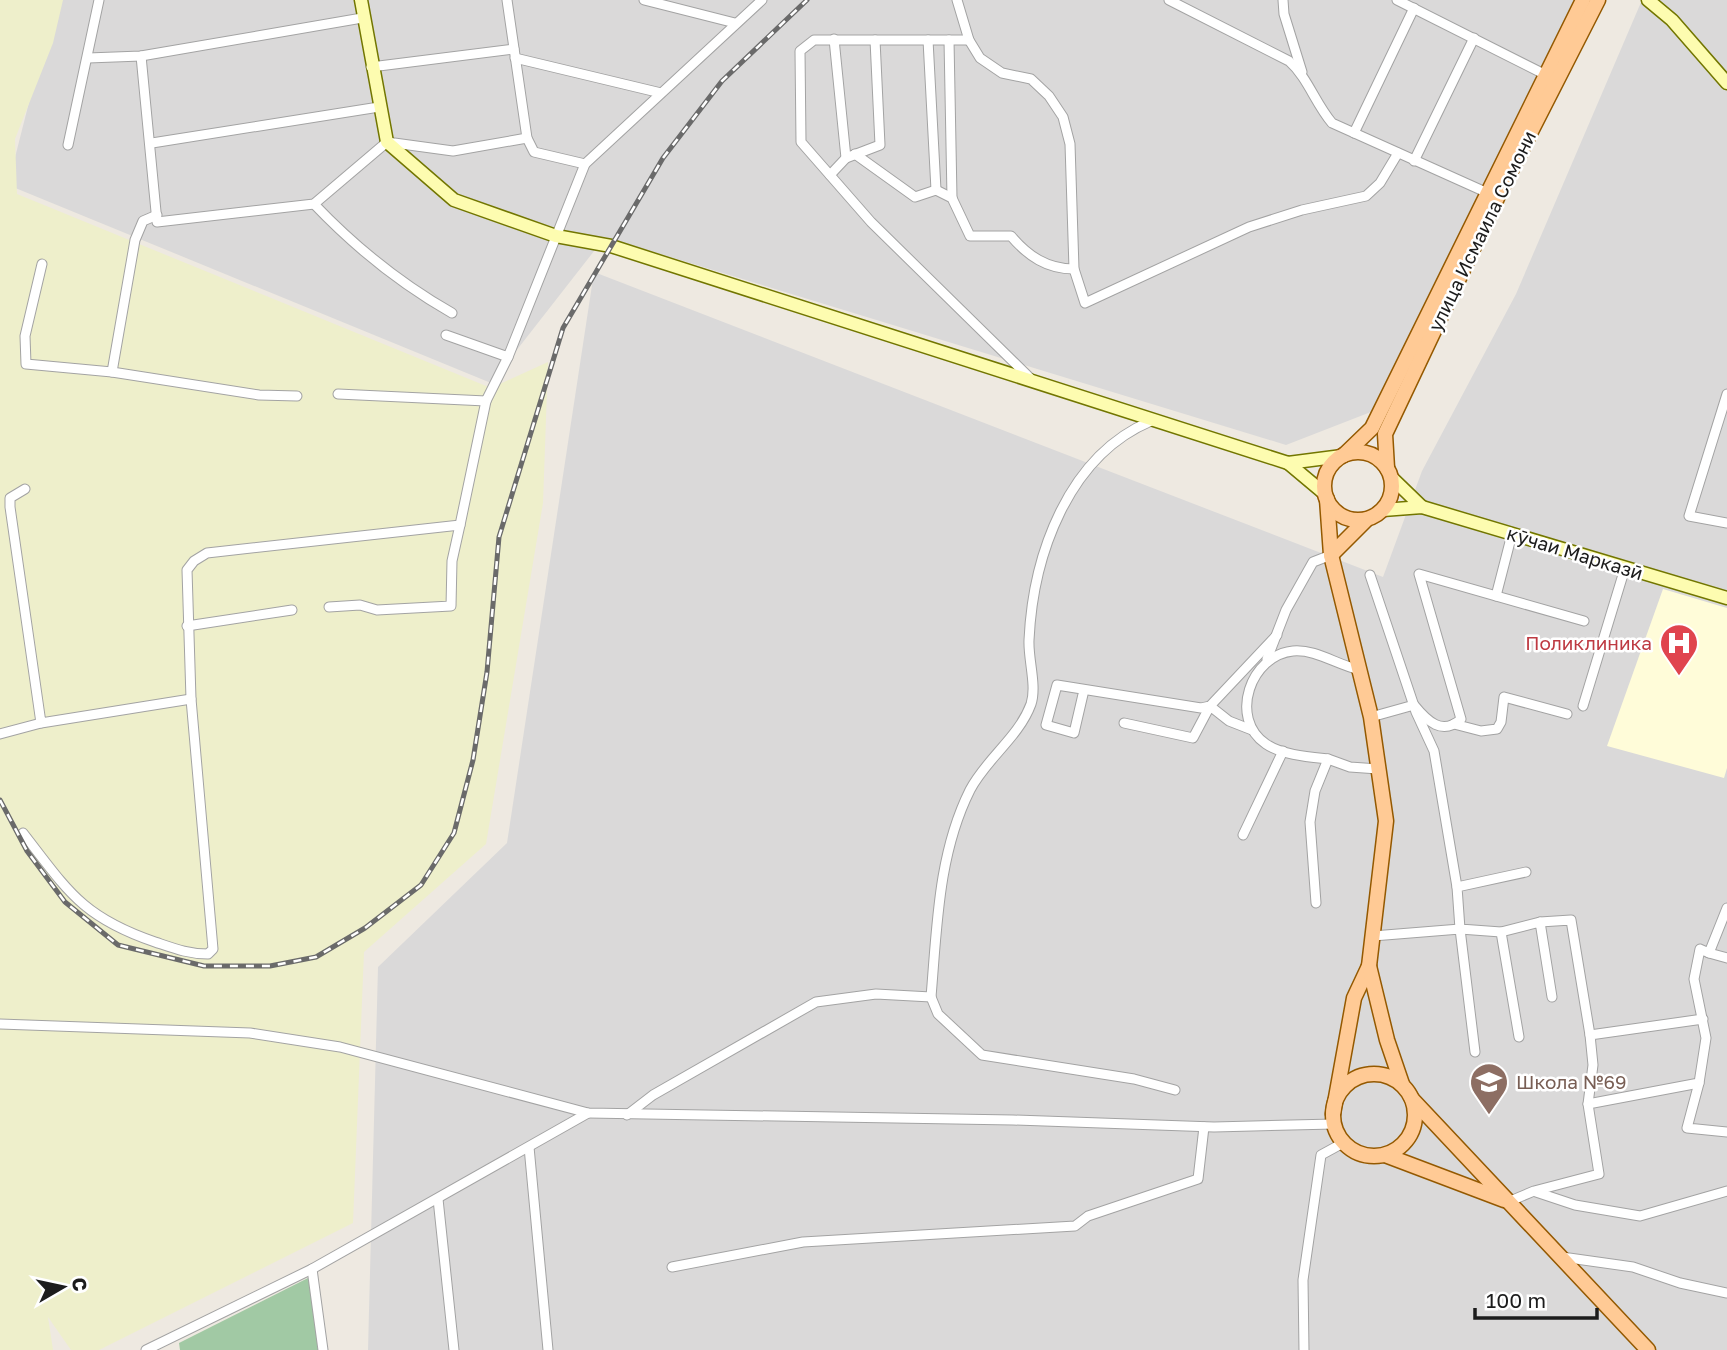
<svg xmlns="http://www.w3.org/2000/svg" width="1727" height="1350" viewBox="0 0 1727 1350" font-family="'Golos Text',sans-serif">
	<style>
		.residential { fill: #dad9d9 }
		.education { fill: #fffcd9 }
		.farmland { fill: #eeefcb }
		.cemetery { fill: #a1c9a4 }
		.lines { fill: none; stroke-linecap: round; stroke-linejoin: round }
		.street-casing { stroke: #a3a3a3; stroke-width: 11 }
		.secondary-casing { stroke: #727600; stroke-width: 15 }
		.primary-casing { stroke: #945900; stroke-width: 17 }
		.street { stroke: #fff; stroke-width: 9 }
		.secondary { stroke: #fdfcb0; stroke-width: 12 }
		.primary { stroke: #ffca95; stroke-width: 14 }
		.rail-casing { stroke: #6a6a6a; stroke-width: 5 }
		.rail { stroke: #fff; stroke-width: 2.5; stroke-dasharray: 8; stroke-linecap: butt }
		.labels { text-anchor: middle; stroke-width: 5; stroke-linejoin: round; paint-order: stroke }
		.street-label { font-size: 19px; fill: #1c1c1c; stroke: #fff }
		.health-label { font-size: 19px; fill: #be3a42; stroke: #fff; text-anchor: end }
		.education-label { font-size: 19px; fill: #785e54; stroke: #fff; text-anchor: start }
	</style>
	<rect width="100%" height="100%" fill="#eee9e1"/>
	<g class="residential">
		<polygon points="55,0 1579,0 1376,410 1286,445 605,237 491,383 8,185"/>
		<polygon points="1642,0 1727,0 1727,1350 368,1350 378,967 507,843 594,272 1383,577 1422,471 1516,294"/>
	</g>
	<polygon class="education" points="1663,589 1727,608 1727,768 1724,778 1607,746"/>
	<polygon class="farmland" points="0,0 63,0 53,43 15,139 17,194 491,388 548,362 543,503 486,844 364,952 353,1223 99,1350 71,1350 48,1317 53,1350 0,1350"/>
	<polygon class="cemetery" points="310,1277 318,1350 180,1350 179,1343"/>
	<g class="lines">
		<defs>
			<g id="street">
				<polyline points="507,0 527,138 534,152 585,164"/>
				<polyline points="644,0 735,23"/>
				<polyline points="957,0 969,40 980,58 1002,73 1031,79 1049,96 1063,117 1070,144 1074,269 1085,303 1249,227 1302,210 1366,196 1380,183 1398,153"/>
				<path d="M1169,0L1289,61C1308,78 1315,103 1332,123L1490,194"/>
				<polyline points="1283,0 1284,14 1302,72"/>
				<polyline points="1397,0 1548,76"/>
				<polyline points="834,39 846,158"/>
				<polyline points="928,40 936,190"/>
				<polyline points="949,40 952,198"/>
				<polyline points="969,40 814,40 800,51 801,142 871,222 1032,380"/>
				<polyline points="141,56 157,222 314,204 387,142 453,151 527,138"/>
				<polyline points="88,58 141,56 362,18"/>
				<polyline points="515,58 661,93"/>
				<polyline points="371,67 514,49"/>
				<polyline points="1354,133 1414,8"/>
				<polyline points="152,143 379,107"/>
				<polyline points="68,145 99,0"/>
				<path d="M855,154L915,197L936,190L952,198L970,236H1011C1028,256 1047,269 1074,269"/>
				<polyline points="1414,161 1474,38"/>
				<polyline points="830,175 846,158 880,145 875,40"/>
				<path d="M314,204C355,247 401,284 452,313"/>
				<polyline points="42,264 25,336 26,364 112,372 135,240 143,221 157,215"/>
				<polyline points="446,335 508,357 585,164 762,0"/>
				<polyline points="112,372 259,395 297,396"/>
				<polyline points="338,394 486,401 508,357"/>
				<polyline points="1727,394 1689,516 1727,523"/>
				<polyline points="25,489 10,498 10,507 41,723 191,699"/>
				<polyline points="1370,575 1416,712 1434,751 1457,887"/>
				<polyline points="1496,596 1512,534"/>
				<polyline points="329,607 360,605 377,610 451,606 452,561 460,525"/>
				<polyline points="187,626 292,610"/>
				<polyline points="1267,659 1286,610 1313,562 1331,555"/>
				<polyline points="1084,690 1074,733 1046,725 1057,685 1201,708 1210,706 1277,635"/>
				<polyline points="1583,706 1625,568"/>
				<path d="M1371,717L1414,705C1427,721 1442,736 1461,719L1419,574L1584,621"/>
				<polyline points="1124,723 1193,738 1210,706 1229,721 1252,730"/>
				<polyline points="1454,724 1481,731 1497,729 1501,722 1504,697 1567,714"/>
				<polyline points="0,734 41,723"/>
				<path d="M1328,759C1309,757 1282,755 1266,744C1228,718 1251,655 1293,651C1316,649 1337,665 1360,670"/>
				<path d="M23,833C68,891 82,917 155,942C173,948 188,954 208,954L213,949L191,699L187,570L194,561L207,553L460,525L486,401"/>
				<polyline points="1243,835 1283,751"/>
				<polyline points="1316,903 1310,822 1315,791 1328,759 1350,767 1378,769"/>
				<polyline points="1540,922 1571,920 1590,1035"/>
				<polyline points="1501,932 1540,922 1552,997"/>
				<polyline points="1373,936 1460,929 1475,1052"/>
				<polyline points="1709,953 1727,958"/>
				<polyline points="931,997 938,1014 982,1055 1134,1079 1175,1090"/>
				<polyline points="0,1024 250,1033 340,1047 588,1113 1013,1120 1214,1127 1334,1124"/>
				<polyline points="1519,1037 1501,932 1460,929 1457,887 1526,872"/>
				<polyline points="1699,1083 1687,1128 1727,1132"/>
				<polyline points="1588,1104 1699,1083 1706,1038 1694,979 1700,949 1709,953 1727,908"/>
				<path d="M627,1115L653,1095L816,1002L876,994L931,997C937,927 938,854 970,790C986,759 1019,737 1031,704C1037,686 1028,659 1029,640C1033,555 1068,456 1151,421"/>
				<polyline points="529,1147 548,1350"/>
				<polyline points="1536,1192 1575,1205 1640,1216 1727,1191"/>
				<polyline points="438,1199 454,1350"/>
				<polyline points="1508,1202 1534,1191 1599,1174 1588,1104 1593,1065 1590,1035 1703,1019"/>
				<polyline points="1562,1257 1633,1267 1680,1283 1727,1293"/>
				<polyline points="672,1267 803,1242 1075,1226 1088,1216 1198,1179 1204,1127"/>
				<polyline points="312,1269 323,1350"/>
				<polyline points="146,1350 312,1269 588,1113"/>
				<polyline points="1304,1350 1303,1280 1321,1155 1343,1143"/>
			</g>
			<g id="secondary">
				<polyline points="361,0 387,142 454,200 556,236 611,246 1288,463 1342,456"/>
				<polyline points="1648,0 1672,20 1727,83"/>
				<polyline points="1288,463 1325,494"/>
				<polyline points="1392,478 1422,507"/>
				<polyline points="1383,510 1422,507 1727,598"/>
			</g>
			<g id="primary">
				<circle cx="1358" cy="486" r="34"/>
				<polyline points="1344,455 1372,428 1583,0"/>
				<polyline points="1387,468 1385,434 1497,198 1598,0"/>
				<polyline points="1327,499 1331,555 1371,717 1386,821 1369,966 1354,998 1333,1114"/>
				<polyline points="1331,555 1366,520"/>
				<polyline points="1369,966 1387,1040 1402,1084"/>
				<circle cx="1374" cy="1115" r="41"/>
				<polyline points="1412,1099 1648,1350"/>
				<polyline points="1385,1155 1504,1200"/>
			</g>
		</defs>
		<use href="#street" class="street-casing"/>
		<use href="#secondary" class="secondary-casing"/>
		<use href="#primary" class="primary-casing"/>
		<use href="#street" class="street"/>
		<use href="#secondary" class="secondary"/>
		<use href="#primary" class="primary"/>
		<defs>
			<polyline id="rail" points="0,800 27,851 65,902 118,945 204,966 270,966 316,957 365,928 421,885 454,833 473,760 487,672 499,537 563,328 663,158 722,81 807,0"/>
		</defs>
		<use href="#rail" class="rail-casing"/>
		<use href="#rail" class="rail"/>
	</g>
	<defs>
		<symbol id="hospital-pin" viewBox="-11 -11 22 30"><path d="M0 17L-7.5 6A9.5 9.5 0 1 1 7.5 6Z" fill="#e0444e" stroke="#fff"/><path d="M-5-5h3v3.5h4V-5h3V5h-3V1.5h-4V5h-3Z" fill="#fff"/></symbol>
		<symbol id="school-pin" viewBox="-11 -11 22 30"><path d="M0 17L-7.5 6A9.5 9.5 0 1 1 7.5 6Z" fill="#8d6e63" stroke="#fff"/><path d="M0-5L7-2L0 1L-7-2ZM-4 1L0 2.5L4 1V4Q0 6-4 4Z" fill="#fff"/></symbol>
	</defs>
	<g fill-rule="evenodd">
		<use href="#hospital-pin" x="1657" y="621" width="44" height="60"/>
		<use href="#school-pin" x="1467" y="1060" width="44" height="60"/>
	</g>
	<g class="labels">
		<g class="street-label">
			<text transform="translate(1482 231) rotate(-64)" y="7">улица Исмаила Сомони</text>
			<text transform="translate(1575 553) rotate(17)" y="7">кӯчаи Марказӣ</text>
		</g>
		<g class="health-label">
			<text x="1652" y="650">Поликлиника</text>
		</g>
		<g class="education-label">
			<text x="1516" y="1089">Школа №69</text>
		</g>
	</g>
	<g transform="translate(63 1287) rotate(81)" stroke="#ffffff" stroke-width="5" paint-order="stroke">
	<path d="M0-5L12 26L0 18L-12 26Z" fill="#1c1c1c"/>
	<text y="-10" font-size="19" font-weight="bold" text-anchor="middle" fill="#1c1c1c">С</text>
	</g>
	<path d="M1475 1308v10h122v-10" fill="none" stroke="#1c1c1c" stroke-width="3.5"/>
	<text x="1486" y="1308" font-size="21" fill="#1c1c1c" stroke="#ffffff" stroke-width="5" paint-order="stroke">100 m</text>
</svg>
